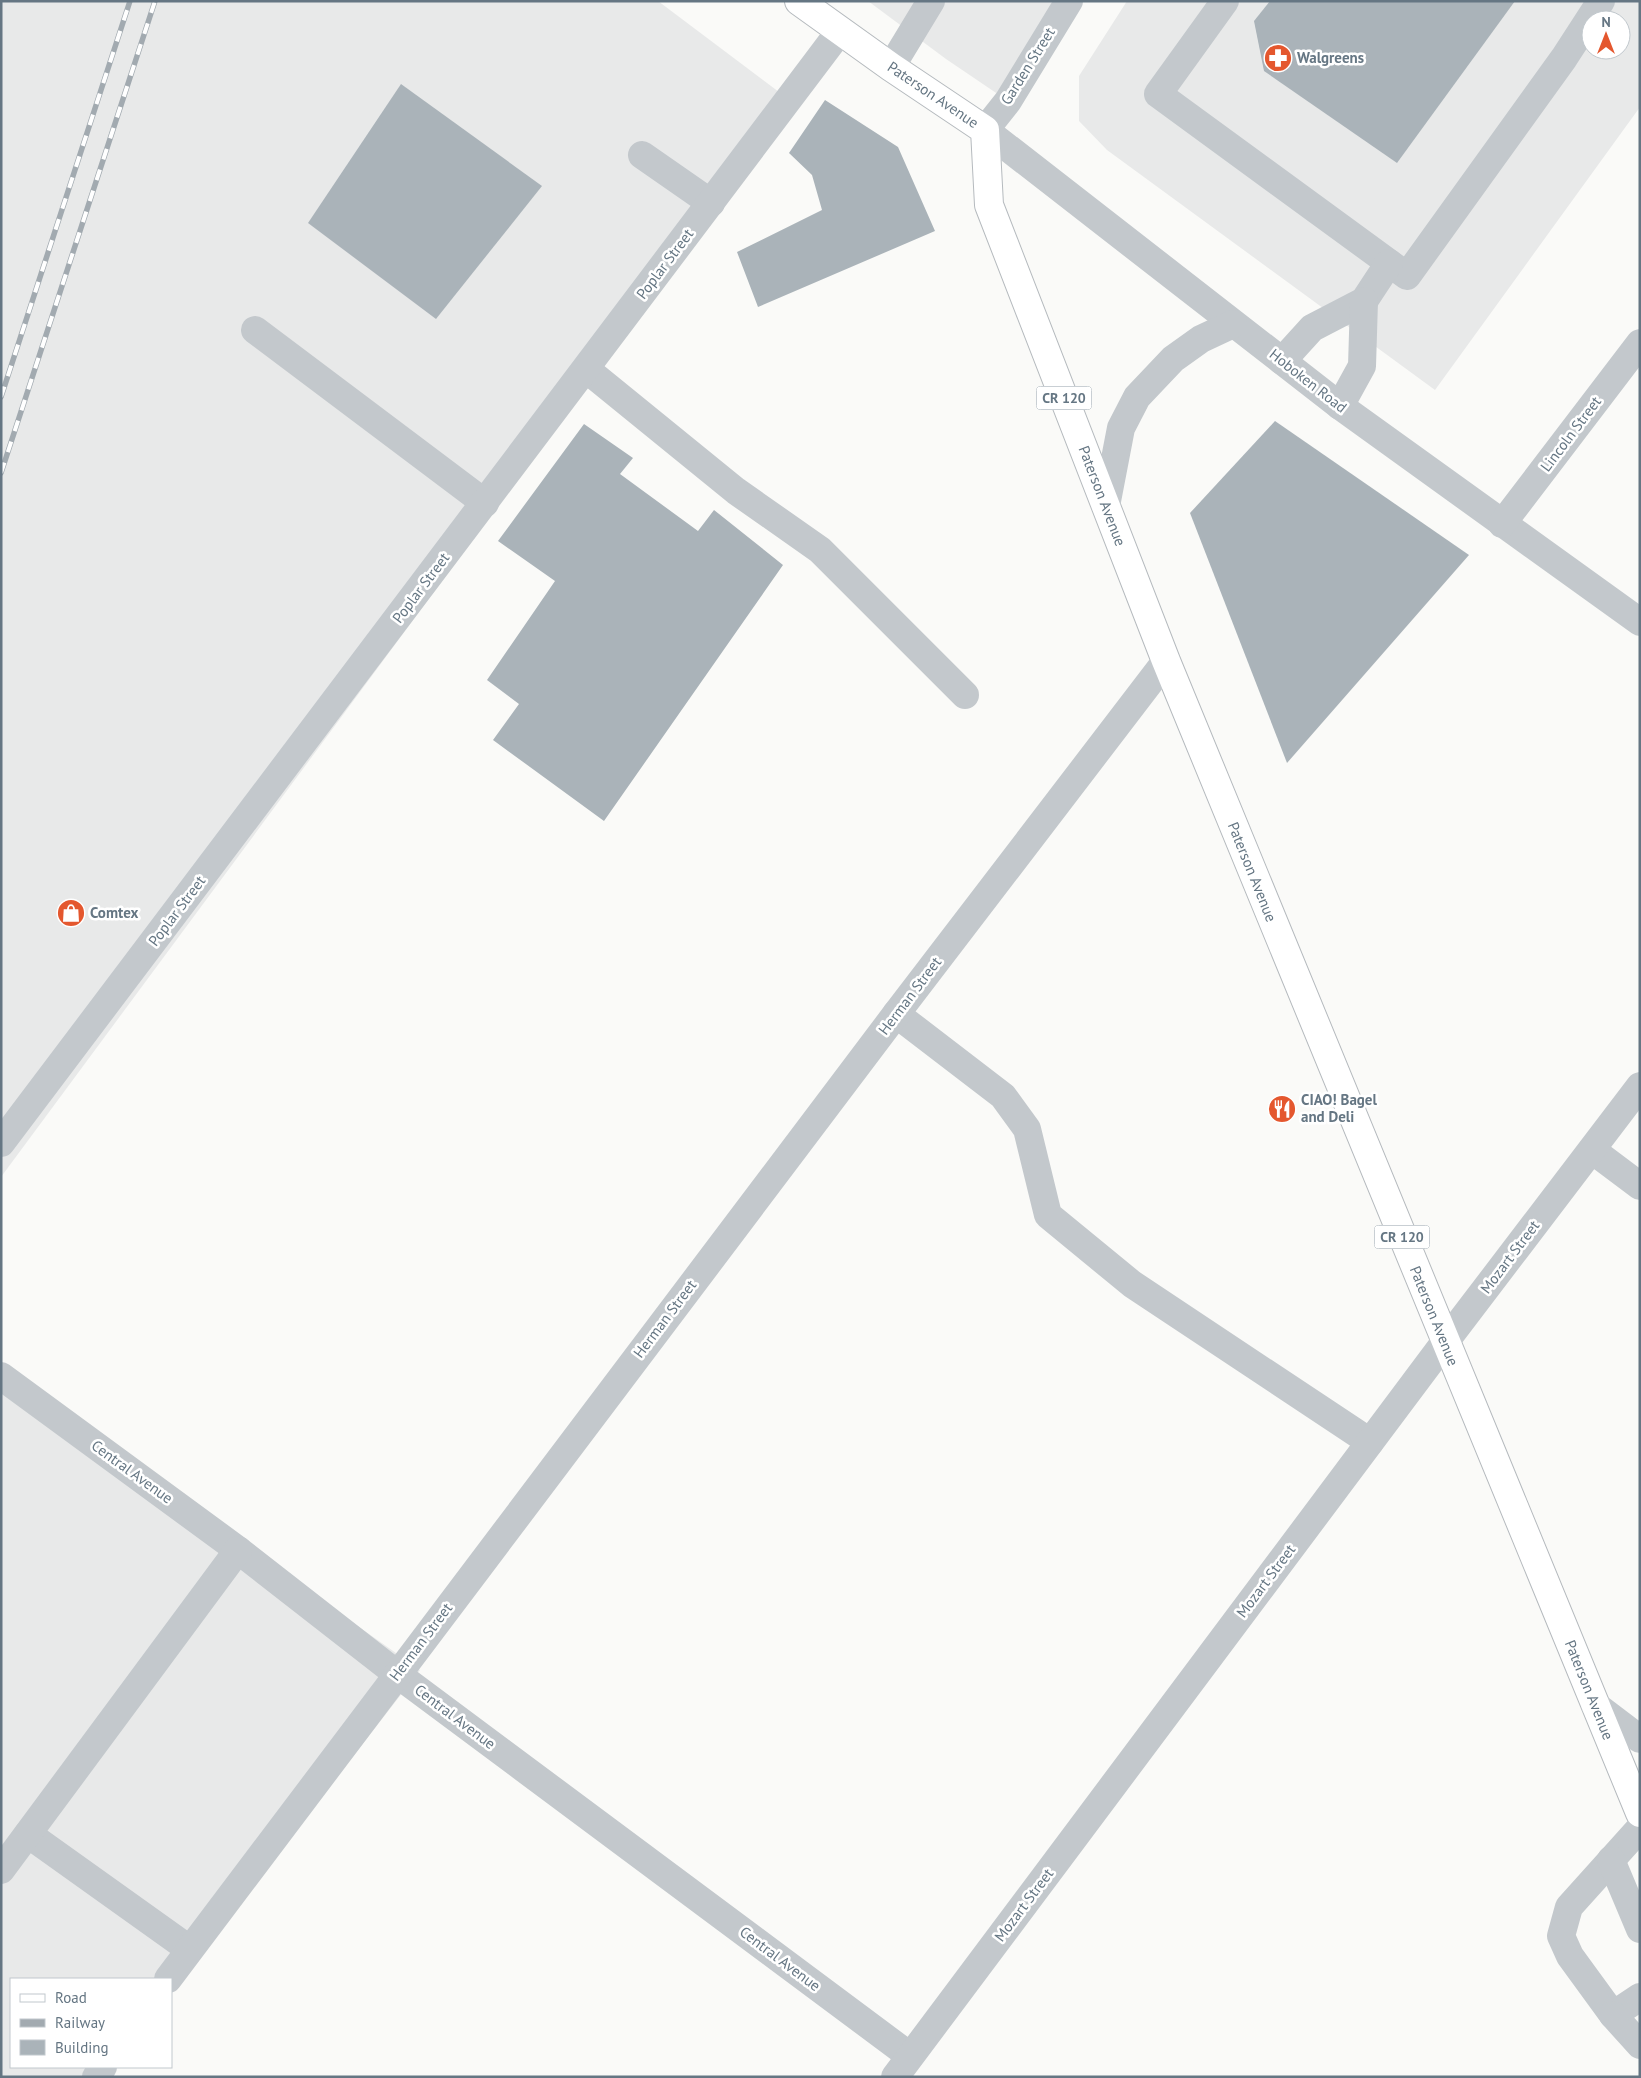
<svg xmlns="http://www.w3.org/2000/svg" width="1641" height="2078" viewBox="0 0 1641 2078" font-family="'PT Sans',sans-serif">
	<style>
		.built { fill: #e8e9e9; fill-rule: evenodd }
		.building { fill: #aab3b9 }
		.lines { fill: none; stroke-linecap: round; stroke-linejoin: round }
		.major-casing { stroke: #b5babe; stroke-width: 30 }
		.minor { stroke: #c3c8cc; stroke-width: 28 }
		.major { stroke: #fff; stroke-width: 28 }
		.rail-casing { stroke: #a2aab0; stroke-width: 5.5 }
		.rail { stroke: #fff; stroke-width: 4; stroke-dasharray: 11; stroke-linecap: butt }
		.labels { text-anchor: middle; stroke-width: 5; stroke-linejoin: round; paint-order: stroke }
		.shield { fill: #fff; stroke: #939fa8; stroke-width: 1 }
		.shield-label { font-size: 14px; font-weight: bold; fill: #657683 }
		.poi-label { font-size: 15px; font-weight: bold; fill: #657683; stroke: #fff; text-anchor: start }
		.street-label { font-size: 15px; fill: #657683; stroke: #fff }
	</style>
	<rect width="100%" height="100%" fill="#fafaf8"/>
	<g class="built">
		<polygon points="1,1 658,1 795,104 1,1177"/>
		<polygon points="868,1 1069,1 1008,101 946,59"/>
		<path d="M1127,1H1640V107L1435,390L1107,150L1079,121V76ZM1591,20H1621V50H1591Z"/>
		<polygon points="1,1374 420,1670 171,1991 171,1979 11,1979 11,2067 113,2067 105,2077 1,2077"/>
	</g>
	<g class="building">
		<polygon points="1270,1 1515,1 1397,163 1264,71 1254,21"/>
		<polygon points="401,84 542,186 436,319 308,223"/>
		<polygon points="825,100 898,147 935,231 758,307 737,252 822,210 812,175 789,153"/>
		<polygon points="1275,421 1469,555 1287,763 1190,513"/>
		<polygon points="584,424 633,458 620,474 698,531 714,510 783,565 604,821 493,740 519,704 487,680 555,581 498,541"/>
	</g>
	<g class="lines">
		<defs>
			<polyline id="major" points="799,1 891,67 985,130 989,205 1166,661 1640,1813"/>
		</defs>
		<use href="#major" class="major-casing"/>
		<g class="minor">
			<polyline points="1069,1 1008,101 985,130 1340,406 1640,622"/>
			<polyline points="1225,1 1158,94 1407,276 1564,58 1601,1"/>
			<polyline points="891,67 931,1"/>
			<polyline points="642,155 711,203"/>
			<polyline points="255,330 485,503"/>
			<polyline points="1282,361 1312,328 1364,301 1389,263"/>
			<polyline points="586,369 736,491 820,550 965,695"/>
			<polyline points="1340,406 1362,366 1364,301"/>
			<polyline points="1106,506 1121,428 1137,397 1173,359 1201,339 1233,324"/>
			<polyline points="1502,524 1640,343"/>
			<polyline points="896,1014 1003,1096 1027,1129 1048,1215 1132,1284 1370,1442"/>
			<polyline points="1,1143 840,31"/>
			<polyline points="1592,1150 1640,1186"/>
			<polyline points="1,1376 238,1550 397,1674 910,2056"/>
			<polyline points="1595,1705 1640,1739"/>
			<polyline points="1640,1828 1569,1907 1561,1936 1570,1956 1613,2015 1640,1997"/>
			<polyline points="28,1834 189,1949"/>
			<polyline points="1611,1860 1640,1929"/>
			<polyline points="1,1870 238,1550"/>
			<polyline points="168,1979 896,1014 1166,661"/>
			<polyline points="1613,2015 1640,2045"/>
			<polyline points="96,2077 103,2067"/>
			<polyline points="895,2077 1445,1342 1640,1086"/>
		</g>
		<use href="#major" class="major"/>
		<defs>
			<g id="rail">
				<polyline points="1,397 130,1"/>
				<polyline points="1,473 155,1"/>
			</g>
		</defs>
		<use href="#rail" class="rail-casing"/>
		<use href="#rail" class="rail"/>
	</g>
	<defs>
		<symbol id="pharmacy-disc" viewBox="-11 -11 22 22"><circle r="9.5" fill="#e4572e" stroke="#fff"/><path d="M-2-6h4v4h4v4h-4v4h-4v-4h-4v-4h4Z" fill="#fff"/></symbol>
		<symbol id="shop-disc" viewBox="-11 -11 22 22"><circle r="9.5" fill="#e4572e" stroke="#fff"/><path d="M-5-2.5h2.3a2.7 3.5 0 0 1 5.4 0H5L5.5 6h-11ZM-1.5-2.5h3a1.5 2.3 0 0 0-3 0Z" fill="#fff"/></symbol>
		<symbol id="restaurant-disc" viewBox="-11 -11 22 22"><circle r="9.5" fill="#e4572e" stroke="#fff"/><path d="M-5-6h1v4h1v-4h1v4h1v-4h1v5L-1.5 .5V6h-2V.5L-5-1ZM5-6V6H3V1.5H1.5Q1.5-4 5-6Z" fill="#fff"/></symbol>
	</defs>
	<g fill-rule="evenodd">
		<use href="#pharmacy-disc" x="1262" y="42" width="32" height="32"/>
		<use href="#shop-disc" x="55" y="897" width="32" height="32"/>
		<use href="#restaurant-disc" x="1266" y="1093" width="32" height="32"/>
	</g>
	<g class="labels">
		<g class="shield">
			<rect x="1036.5" y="386.5" width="55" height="23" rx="4"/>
			<rect x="1374.5" y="1225.5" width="55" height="23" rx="4"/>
		</g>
		<g class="shield-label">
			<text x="1064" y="403">CR 120</text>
			<text x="1402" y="1242">CR 120</text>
		</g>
		<g class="poi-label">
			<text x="1297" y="63">Walgreens</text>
			<text x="90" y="918">Comtex</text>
			<text x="1301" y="1105">CIAO! Bagel<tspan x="1301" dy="17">and Deli</tspan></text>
		</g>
		<g class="street-label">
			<text transform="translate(1028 66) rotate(-58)" y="5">Garden Street</text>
			<text transform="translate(933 95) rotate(34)" y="5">Paterson Avenue</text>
			<text transform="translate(665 264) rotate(-53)" y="5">Poplar Street</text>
			<text transform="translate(1308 381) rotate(38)" y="5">Hoboken Road</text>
			<text transform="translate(1571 434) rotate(-53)" y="5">Lincoln Street</text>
			<text transform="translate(1102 496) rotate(69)" y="5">Paterson Avenue</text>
			<text transform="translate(421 588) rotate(-53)" y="5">Poplar Street</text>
			<text transform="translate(1252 872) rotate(68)" y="5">Paterson Avenue</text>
			<text transform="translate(177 911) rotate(-53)" y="5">Poplar Street</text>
			<text transform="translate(910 996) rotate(-53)" y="5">Herman Street</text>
			<text transform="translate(1510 1257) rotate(-53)" y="5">Mozart Street</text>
			<text transform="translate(1434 1316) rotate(68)" y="5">Paterson Avenue</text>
			<text transform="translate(665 1319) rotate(-53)" y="5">Herman Street</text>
			<text transform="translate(132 1472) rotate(36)" y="5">Central Avenue</text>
			<text transform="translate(1266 1581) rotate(-53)" y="5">Mozart Street</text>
			<text transform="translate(421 1642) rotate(-53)" y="5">Herman Street</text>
			<text transform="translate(1589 1690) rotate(68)" y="5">Paterson Avenue</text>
			<text transform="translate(455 1717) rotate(37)" y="5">Central Avenue</text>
			<text transform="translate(1024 1905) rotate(-53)" y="5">Mozart Street</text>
			<text transform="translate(780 1959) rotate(37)" y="5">Central Avenue</text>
		</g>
	</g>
	<rect width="1641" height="2078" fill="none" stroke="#657683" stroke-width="5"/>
	<rect x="10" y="1978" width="162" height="90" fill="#ffffff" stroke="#c1c8cd"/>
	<rect x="20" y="1994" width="25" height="8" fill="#ffffff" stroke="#c1c8cd"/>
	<text x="55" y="2003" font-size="15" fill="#657683">Road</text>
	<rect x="20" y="2019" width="25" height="8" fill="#a2aab0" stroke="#c1c8cd"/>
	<text x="55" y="2028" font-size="15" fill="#657683">Railway</text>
	<rect x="20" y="2040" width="25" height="15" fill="#aab3b9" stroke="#c1c8cd"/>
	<text x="55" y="2053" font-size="15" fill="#657683">Building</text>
	<g transform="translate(1606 35)"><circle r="24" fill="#ffffff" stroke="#c1c8cd"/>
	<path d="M0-4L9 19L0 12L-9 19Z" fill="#e4572e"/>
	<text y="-8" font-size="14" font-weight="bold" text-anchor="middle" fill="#657683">N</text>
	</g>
</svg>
